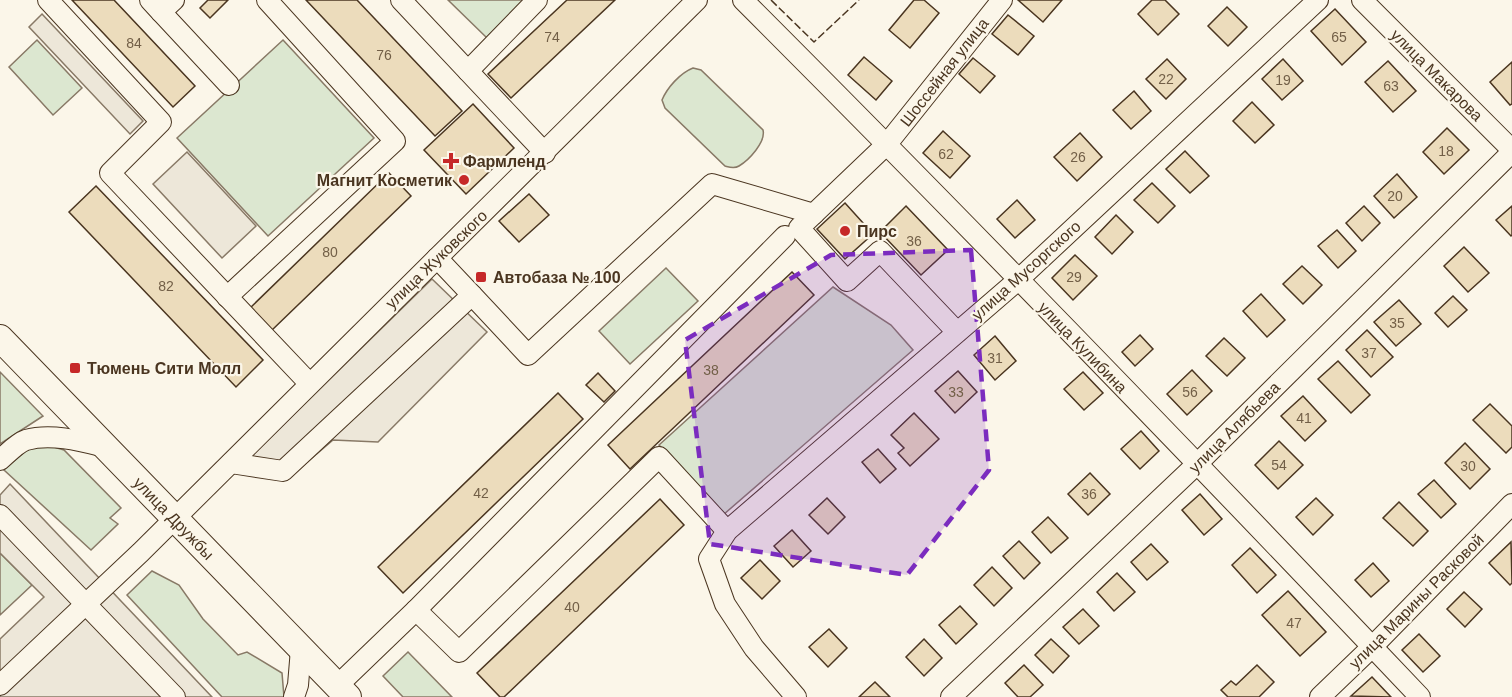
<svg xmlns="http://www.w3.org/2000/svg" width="1512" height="697" viewBox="0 0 1512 697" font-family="Helvetica,sans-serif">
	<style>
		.green { fill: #dce7d0; stroke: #887966; stroke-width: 1.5 }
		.parking { fill: #ede7d9; stroke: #887966; stroke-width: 1.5 }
		.building { fill: #ecdcbc; stroke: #4a3520; stroke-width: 1.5 }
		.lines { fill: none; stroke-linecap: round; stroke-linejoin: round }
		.minor-casing { stroke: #4a3520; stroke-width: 22 }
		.major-casing { stroke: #4a3520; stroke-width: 28 }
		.minor { stroke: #fbf6e9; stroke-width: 20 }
		.major { stroke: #fbf6e9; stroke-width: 26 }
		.fence { stroke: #4a3520; stroke-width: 1.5; stroke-dasharray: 8 3; stroke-linecap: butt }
		.marked { fill: #7b2cbf; fill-opacity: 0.2; stroke: #7b2cbf; stroke-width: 4.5; stroke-dasharray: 12 8; stroke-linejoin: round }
		.poi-dot { fill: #c62828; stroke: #fbf6e9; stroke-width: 2 }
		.labels { text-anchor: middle; stroke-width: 4.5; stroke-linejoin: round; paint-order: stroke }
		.number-label { font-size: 14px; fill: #725f47 }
		.street-label { font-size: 16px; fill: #4a3520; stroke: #fbf6e9 }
		.poi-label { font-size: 16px; font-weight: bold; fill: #4a3520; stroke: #fbf6e9; text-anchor: start }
	</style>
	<rect width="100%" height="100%" fill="#fbf6e9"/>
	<g class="green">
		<polygon points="448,0 524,0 487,38"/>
		<polygon points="37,40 82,88 53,115 9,67"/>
		<polygon points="283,40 374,138 268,236 177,138"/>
		<path d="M693,68L701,70L763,130C766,142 749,160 739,166C734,169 729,167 725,166L665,108L662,100C667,88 680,73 693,68Z"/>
		<polygon points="666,268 698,301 630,364 599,331"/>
		<polygon points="833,287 891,325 913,350 723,515 659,445"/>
		<polygon points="0,372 43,416 0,444"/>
		<polygon points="47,445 64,450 121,508 110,518 118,524 91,550 4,470 29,448"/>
		<polygon points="0,553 32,585 0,615"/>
		<polygon points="152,571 179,585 203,619 238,655 247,652 282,673 284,697 222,697 127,595"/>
		<polygon points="408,652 452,697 403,697 383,676"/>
	</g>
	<g class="parking">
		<polygon points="42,14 143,121 130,134 29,27"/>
		<polygon points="187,152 256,226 222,258 153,184"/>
		<polygon points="432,279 487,332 378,442 333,440 290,477 247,460"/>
		<polygon points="10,484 212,697 0,697 0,639 44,597 0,553 0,495"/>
	</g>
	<g class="building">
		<polygon points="72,0 114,0 195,86 173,107"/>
		<polygon points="208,0 228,0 210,18 200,8"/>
		<polygon points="306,0 357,0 462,111 435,136"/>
		<polygon points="567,0 615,0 511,98 488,74"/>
		<polygon points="914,0 924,0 939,13 910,48 889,30"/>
		<polygon points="1018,0 1062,0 1043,22"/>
		<polygon points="1152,0 1165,0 1179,14 1158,35 1138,14"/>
		<polygon points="1227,7 1247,27 1228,46 1208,26"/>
		<polygon points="1335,9 1366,42 1342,65 1311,31"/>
		<polygon points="1008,15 1034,36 1018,55 992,34"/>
		<polygon points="864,57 892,81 876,100 848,75"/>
		<polygon points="973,58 995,76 980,93 959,74"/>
		<polygon points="1167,59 1186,79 1166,99 1146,79"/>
		<polygon points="1283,59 1303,81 1282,100 1262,79"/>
		<polygon points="1388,61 1416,91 1393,112 1365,82"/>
		<polygon points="1512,62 1512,104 1510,105 1490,82"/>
		<polygon points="1134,91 1151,111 1131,129 1113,110"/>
		<polygon points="1252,102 1274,125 1255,143 1233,121"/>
		<polygon points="473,104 514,148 466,194 424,150"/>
		<polygon points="1447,128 1469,150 1444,174 1423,152"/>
		<polygon points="943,131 970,156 950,178 923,153"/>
		<polygon points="1080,133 1102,157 1077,181 1054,157"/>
		<polygon points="1185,151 1209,176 1190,193 1166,169"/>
		<polygon points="389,173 411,196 271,331 249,309"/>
		<polygon points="1397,174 1417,197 1394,218 1374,196"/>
		<polygon points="1152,183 1175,206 1158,223 1134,200"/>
		<polygon points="96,186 263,360 236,387 69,212"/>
		<polygon points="529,194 549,215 519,242 499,221"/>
		<polygon points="1017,200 1035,220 1015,238 997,219"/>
		<polygon points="845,203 873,234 845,259 817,229"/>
		<polygon points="906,206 948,250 921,275 880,232"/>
		<polygon points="1364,206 1380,223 1362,241 1346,223"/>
		<polygon points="1512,206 1512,235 1511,236 1496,220"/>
		<polygon points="1116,215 1133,232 1112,254 1095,237"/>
		<polygon points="1337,230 1356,251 1338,268 1318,246"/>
		<polygon points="1464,247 1489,273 1468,292 1444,266"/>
		<polygon points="1075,255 1097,276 1073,300 1052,278"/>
		<polygon points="1302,266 1322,285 1303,304 1283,284"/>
		<polygon points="792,272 814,295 630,469 608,445"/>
		<polygon points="1261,294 1285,320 1267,337 1243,311"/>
		<polygon points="1453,296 1467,310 1448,327 1435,313"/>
		<polygon points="1399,300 1421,324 1396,346 1374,322"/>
		<polygon points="1367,330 1393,357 1371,377 1346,350"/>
		<polygon points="1140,335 1153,349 1135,366 1122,352"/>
		<polygon points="995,336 1016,361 995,380 974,355"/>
		<polygon points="1224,338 1245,358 1227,376 1206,356"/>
		<polygon points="1338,361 1370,395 1351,413 1318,379"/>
		<polygon points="1192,370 1212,391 1187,415 1167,394"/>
		<polygon points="958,371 977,392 955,413 935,391"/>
		<polygon points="1083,372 1103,393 1084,410 1064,389"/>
		<polygon points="598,373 615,391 604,402 586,385"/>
		<polygon points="558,393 583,419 403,593 378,567"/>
		<polygon points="1303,396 1326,421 1305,441 1281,416"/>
		<polygon points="1490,404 1512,426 1512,447 1506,453 1473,420"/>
		<polygon points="914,413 939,439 910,466 898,453 904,448 891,435"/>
		<polygon points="1141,431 1159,451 1140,469 1121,449"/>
		<polygon points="1279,441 1303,465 1278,489 1255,465"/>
		<polygon points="1465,443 1490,469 1470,489 1445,463"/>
		<polygon points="878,449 896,469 880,483 862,462"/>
		<polygon points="1090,473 1110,494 1088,515 1068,494"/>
		<polygon points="1434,480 1456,504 1441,518 1418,494"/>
		<polygon points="1200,494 1222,519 1204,535 1182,510"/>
		<polygon points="827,498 845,517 828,534 809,515"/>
		<polygon points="1316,498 1333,515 1313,535 1296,517"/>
		<polygon points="660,499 684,525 504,697 500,697 477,673"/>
		<polygon points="1399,502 1428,531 1413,546 1383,518"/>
		<polygon points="1048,517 1068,538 1051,553 1032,532"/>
		<polygon points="792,530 811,551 793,567 774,546"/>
		<polygon points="1019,541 1040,563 1024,579 1003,556"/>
		<polygon points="1511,542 1512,583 1510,585 1489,563"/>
		<polygon points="1151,544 1168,562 1147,580 1131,562"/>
		<polygon points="1250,548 1276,575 1257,593 1232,565"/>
		<polygon points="760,560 780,581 762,599 741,578"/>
		<polygon points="1373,563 1389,581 1371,597 1355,580"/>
		<polygon points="992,567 1012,588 994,606 974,585"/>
		<polygon points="1117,573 1135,592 1114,611 1097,592"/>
		<polygon points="1288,591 1326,632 1300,656 1262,615"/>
		<polygon points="1464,592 1482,609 1465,627 1447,609"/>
		<polygon points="960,606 977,624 956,644 939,625"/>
		<polygon points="1083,609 1099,626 1079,644 1063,627"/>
		<polygon points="829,629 847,648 828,667 809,647"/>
		<polygon points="1419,634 1440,656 1423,672 1402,650"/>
		<polygon points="924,639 942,658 924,676 906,657"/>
		<polygon points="1051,639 1069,656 1053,673 1035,655"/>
		<polygon points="1024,665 1043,685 1030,697 1018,697 1005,683"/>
		<polygon points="1257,665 1274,682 1259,697 1228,697 1221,690 1231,681 1236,685"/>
		<polygon points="1372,677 1391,697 1351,696"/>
		<polygon points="875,682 890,697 859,697"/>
	</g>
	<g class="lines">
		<defs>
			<g id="minor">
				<polyline points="48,0 161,122 110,173 309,383"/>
				<polyline points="150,0 161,12 174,0"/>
				<polyline points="401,0 545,153"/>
				<path d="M743,0C972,229 1197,462 1420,697"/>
				<polyline points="1362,0 1512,150"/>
				<polyline points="161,12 229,85"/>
				<polyline points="468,71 537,0"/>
				<polyline points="472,295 528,355 712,184 814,214"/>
				<polyline points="227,297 395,141 267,0"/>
				<polyline points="957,332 880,251 847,281 799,228 887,144 1002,0"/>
				<path d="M0,460C7,454 17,443 26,440C51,433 81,441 105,447"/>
				<polyline points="231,463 283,471 472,295 437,258"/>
				<polyline points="0,515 175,697"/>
				<polyline points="416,610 785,236"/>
				<polyline points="0,685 141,552 697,0"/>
				<polyline points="337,686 416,610 459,652 659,457 727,531"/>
				<polyline points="294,697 298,685 301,649"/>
				<polyline points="796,697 754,648 725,604 709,559 727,531 1018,280 1318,0"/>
				<polyline points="951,697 1197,464 1512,152"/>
				<polyline points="1320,697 1372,647 1512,504"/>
			</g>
			<polyline id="major" points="0,338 348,697"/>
		</defs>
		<use href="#minor" class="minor-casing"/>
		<use href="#major" class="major-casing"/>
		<use href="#minor" class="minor"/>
		<use href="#major" class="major"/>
		<polyline class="fence" points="771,0 814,42 859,0"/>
	</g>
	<path class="marked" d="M971,250L989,470L907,575L710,544L685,340L831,255Z"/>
	<g class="poi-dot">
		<path d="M448 152h6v6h6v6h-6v6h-6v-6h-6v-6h6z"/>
		<circle cx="464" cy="180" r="6"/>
		<circle cx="845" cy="231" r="6"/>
		<rect x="475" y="271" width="12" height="12" rx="3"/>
		<rect x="69" y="362" width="12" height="12" rx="3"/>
	</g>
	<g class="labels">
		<g class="number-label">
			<text x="552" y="42">74</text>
			<text x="1339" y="42">65</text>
			<text x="134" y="48">84</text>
			<text x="384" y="60">76</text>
			<text x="1166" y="84">22</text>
			<text x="1283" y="85">19</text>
			<text x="1391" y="91">63</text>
			<text x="1446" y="156">18</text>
			<text x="946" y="159">62</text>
			<text x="1078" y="162">26</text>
			<text x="1395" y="201">20</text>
			<text x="914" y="246">36</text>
			<text x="330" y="257">80</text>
			<text x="1074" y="282">29</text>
			<text x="166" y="291">82</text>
			<text x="1397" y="328">35</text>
			<text x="1369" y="358">37</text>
			<text x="995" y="363">31</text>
			<text x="711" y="375">38</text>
			<text x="956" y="397">33</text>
			<text x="1190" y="397">56</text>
			<text x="1304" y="423">41</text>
			<text x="1279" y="470">54</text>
			<text x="1468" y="471">30</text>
			<text x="481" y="498">42</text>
			<text x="1089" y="499">36</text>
			<text x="572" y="612">40</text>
			<text x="1294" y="628">47</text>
		</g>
		<g class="street-label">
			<text transform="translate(944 72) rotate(-52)" y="6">Шоссейная улица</text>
			<text transform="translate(1437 75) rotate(45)" y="6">улица Макарова</text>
			<text transform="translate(436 259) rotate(-44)" y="6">улица Жуковского</text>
			<text transform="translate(1026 270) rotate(-42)" y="6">улица Мусоргского</text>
			<text transform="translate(1083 347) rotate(46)" y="6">улица Кулибина</text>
			<text transform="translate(1234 427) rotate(-45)" y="6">улица Алябьева</text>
			<text transform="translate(174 518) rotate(46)" y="6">улица Дружбы</text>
			<text transform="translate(1416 601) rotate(-45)" y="6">улица Марины Расковой</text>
		</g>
		<g class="poi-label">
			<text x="463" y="167">Фармленд</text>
			<text x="452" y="186" text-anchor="end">Магнит Косметик</text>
			<text x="857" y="237">Пирс</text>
			<text x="493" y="283">Автобаза № 100</text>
			<text x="87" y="374">Тюмень Сити Молл</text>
		</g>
	</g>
</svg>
